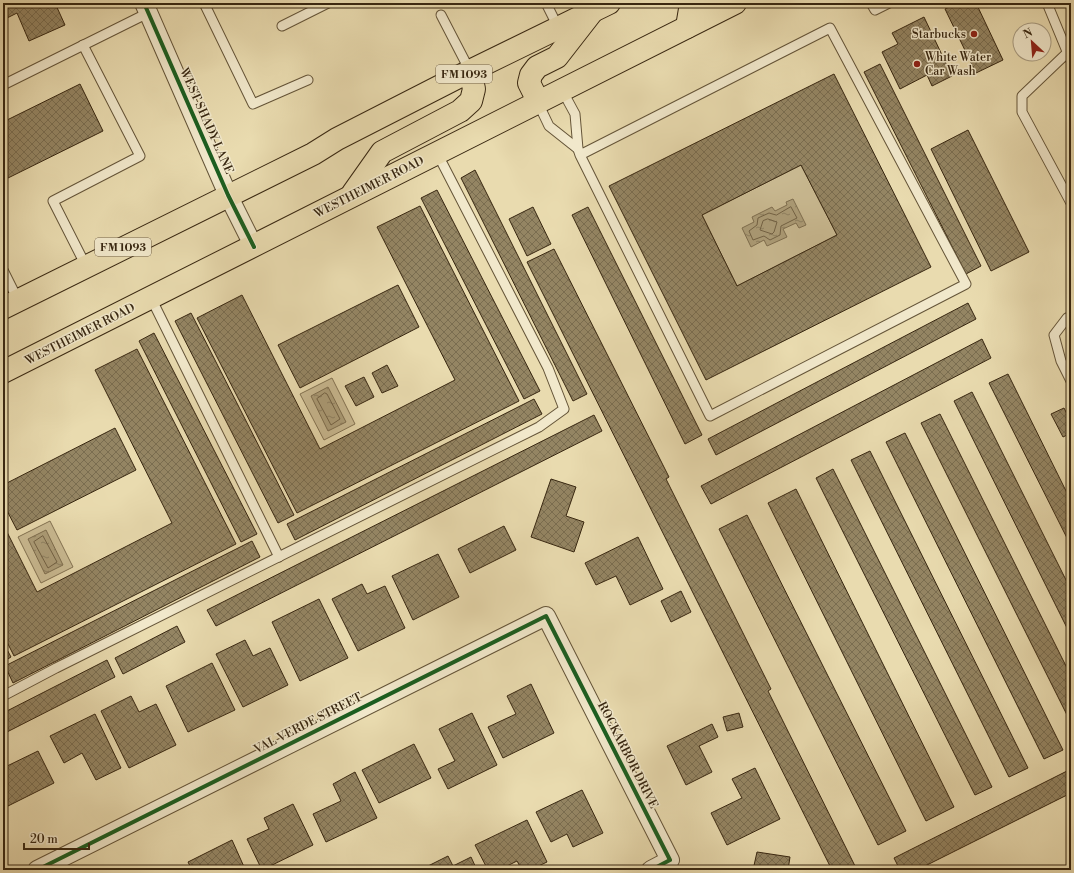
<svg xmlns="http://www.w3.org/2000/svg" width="1074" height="873" viewBox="0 0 1074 873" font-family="'Libre Bodoni',serif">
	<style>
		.pitch { fill: #cbbc94; stroke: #827252 }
		.water { fill: url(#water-ripples); stroke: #7e6e4f }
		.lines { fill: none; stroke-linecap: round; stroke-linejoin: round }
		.shore { stroke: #726245; stroke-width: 1 }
		.building { fill: url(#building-cross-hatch); stroke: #382711; fill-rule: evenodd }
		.service-casing { stroke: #645438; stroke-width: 11 }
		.minor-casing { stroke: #645438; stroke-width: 20 }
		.primary-casing { stroke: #382711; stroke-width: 24 }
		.service { stroke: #f1e8cb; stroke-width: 9 }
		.minor { stroke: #f1e8cb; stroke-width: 18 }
		.primary { stroke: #e9dbaf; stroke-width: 22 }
		.cycleway-casing { stroke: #f1e8cb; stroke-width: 6 }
		.cycleway { stroke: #1b5e20; stroke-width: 4 }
		.poi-dot { fill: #8f2418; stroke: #f1e8cb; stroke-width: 1.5 }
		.labels { text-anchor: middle; stroke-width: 3; stroke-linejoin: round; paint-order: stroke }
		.shield { fill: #f1e8cb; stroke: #706149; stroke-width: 1 }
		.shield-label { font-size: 11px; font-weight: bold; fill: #382711 }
		.poi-label { font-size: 12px; fill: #382711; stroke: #f1e8cb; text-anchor: end }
		.street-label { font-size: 12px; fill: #382711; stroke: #f1e8cb }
	</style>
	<defs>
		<pattern id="water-ripples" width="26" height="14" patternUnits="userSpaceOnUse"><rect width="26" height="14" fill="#ad9e79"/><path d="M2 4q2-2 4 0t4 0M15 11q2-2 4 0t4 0" fill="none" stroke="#8e8162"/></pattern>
		<pattern id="building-cross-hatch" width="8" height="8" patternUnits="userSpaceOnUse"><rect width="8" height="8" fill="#948563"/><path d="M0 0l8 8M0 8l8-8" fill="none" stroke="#7a6d50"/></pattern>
	</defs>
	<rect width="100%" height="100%" fill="#e9dbaf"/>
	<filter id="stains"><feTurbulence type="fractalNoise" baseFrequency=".005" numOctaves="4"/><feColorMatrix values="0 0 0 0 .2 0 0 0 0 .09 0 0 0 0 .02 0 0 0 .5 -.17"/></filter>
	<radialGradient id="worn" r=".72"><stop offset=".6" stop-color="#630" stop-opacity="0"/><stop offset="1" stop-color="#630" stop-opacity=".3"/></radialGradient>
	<g class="pitch">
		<polygon points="801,165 837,235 737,286 702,215"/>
		<polygon points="332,378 355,424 324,440 300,394"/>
		<polygon points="50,521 73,567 41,583 18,537"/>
	</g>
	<g class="water">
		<polygon points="793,199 806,225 799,228 796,223 783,229 787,237 767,246 764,240 751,247 742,228 754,222 752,217 772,207 775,211 787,205 786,202"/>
		<polygon points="328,387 346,422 328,431 311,396"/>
		<polygon points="46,530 63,565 45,574 28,539"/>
	</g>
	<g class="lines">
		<g class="shore">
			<polygon points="791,207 797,218 781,226 780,235 770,240 764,236 753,240 749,231 757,225 758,218 769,213 776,215"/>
			<polygon points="768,219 777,222 774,232 772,234 760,230 763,221"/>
			<polygon points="325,393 327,394 340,419 331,425 317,399"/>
			<polygon points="43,536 57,562 48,568 34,542"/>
		</g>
	</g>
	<g class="building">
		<polygon points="3,3 55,3 65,25 29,41 17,13 3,20"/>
		<polygon points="957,3 976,3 1003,60 976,73 945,9"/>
		<polygon points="924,17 952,76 932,86 927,75 900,89 882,52 898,44 892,33"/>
		<polygon points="880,64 981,266 966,274 864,72"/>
		<path d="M834,74L931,267L706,380L609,186ZM801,165L837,235L737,286L702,215Z"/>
		<polygon points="80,84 103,131 6,179 3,174 3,122"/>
		<polygon points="968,130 1029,252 991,271 931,149"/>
		<polygon points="475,170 587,394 573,401 461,178"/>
		<polygon points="437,190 540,391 524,399 421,198"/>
		<polygon points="420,206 519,401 297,513 197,318 242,295 320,449 455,380 377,227"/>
		<polygon points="533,207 551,244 527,256 509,219"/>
		<polygon points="588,207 702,435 685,444 572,215"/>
		<polygon points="554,249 669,477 666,479 771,689 768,691 857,870 832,870 527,262"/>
		<polygon points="398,285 419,327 300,388 278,345"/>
		<polygon points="968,303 976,319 716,455 708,439"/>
		<polygon points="191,313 294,515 278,523 175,321"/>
		<polygon points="154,333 257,534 241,542 139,341"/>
		<polygon points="982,339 991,358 711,504 701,486"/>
		<polygon points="137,349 236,544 14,656 3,634 3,524 37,592 172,523 95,370"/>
		<polygon points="387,365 398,386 382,393 372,373"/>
		<polygon points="1008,374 1071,501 1071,546 989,383"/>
		<polygon points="364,377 374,397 356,406 345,386"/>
		<polygon points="972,392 1071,590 1071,636 954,401"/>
		<polygon points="534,399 542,414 295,540 287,524"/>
		<polygon points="1064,408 1071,422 1071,433 1063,437 1051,414"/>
		<polygon points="940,414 1071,676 1071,723 921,423"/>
		<polygon points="594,415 602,431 216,626 207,610"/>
		<polygon points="115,428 136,470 17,530 3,503 3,485"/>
		<polygon points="905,433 1063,750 1044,759 886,442"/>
		<polygon points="870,451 1028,768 1009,777 851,460"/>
		<polygon points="833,469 992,787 975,795 816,478"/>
		<polygon points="551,479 576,487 566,516 584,522 574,552 531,537"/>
		<polygon points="796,489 954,807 926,821 768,503"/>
		<polygon points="747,515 906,831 878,845 719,529"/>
		<polygon points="504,526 516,550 470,573 458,549"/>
		<polygon points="638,537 663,589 630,605 616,576 596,585 585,563"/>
		<polygon points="252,541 260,557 13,683 5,666"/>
		<polygon points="438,554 459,597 413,620 392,576"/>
		<polygon points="362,584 367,594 385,586 405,628 358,651 332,599"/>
		<polygon points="681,591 691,612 671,622 661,601"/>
		<polygon points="319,599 348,658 300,681 272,622"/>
		<polygon points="177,626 185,642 123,674 115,658"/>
		<polygon points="245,640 253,656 270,648 288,685 243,707 216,654"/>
		<polygon points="3,642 11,657 3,662"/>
		<polygon points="107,660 115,677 3,734 3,713"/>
		<polygon points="212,663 235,710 188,732 166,686"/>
		<polygon points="531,684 554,733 503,758 488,727 516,714 507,696"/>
		<polygon points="131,696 139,712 156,704 176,745 129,768 101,711"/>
		<polygon points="472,713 497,765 448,789 438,769 455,761 439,729"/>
		<polygon points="739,713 743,727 727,731 723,717"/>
		<polygon points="95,714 121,768 96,780 82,753 64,763 50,736"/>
		<polygon points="712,724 718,737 699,746 712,772 686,785 667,746"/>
		<polygon points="414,744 431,778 379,803 362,770"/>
		<polygon points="38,751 54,783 8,806 3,796 3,768"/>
		<polygon points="755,768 780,819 727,845 711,813 742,798 732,779"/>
		<polygon points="1071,769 1071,793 917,870 900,870 894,858"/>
		<polygon points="355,772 377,818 326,842 313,814 341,801 333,784"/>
		<polygon points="582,790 603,833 573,847 567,834 551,842 536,812"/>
		<polygon points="293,804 313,845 262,870 247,839 269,829 264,818"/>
		<polygon points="527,820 547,862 530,870 522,870 517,861 499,870 488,870 475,845"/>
		<polygon points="232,840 245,869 192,870 188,862"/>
		<polygon points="757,852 790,857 788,870 753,870"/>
		<polygon points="448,856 453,866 471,857 477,870 420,870"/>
	</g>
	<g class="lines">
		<defs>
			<g id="service">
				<polyline points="204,3 253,104 308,80"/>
				<polyline points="546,3 558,27"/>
				<polyline points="871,3 875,10 889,3"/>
				<polyline points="1047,3 1071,61"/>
				<polyline points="441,15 470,71"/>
				<polyline points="282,26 328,3"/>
				<polyline points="83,45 140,156 53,201 86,266"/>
				<polyline points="1067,53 1022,96 1022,112 1071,203"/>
				<polyline points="3,85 148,13"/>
				<polyline points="562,90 575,114 578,149 580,155 830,28 966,284 710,416 580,155"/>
				<polyline points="538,103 549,126 578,149"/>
				<polyline points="3,270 18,300"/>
				<polyline points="151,298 279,557"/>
				<polyline points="1071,316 1067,318 1054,335 1061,361 1071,381"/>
				<polyline points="3,696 56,668 539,427 564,409 548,368 437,153"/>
			</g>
			<g id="minor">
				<polyline points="144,3 228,195 254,247"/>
				<polyline points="37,870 546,616 670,860 651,870"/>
			</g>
			<g id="primary">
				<polyline points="687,27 691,3"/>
				<polyline points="538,101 529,83 531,75 537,67 557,57 592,12"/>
				<polyline points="353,193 382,152 460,111 471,101 474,89 470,71"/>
				<polyline points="3,308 313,154 337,139 470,71 609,3"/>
				<polyline points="3,372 735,3"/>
			</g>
		</defs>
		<use href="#service" class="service-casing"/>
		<use href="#minor" class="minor-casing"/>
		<use href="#primary" class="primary-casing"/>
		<use href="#service" class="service"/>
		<use href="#minor" class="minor"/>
		<use href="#primary" class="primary"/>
		<defs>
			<g id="cycleway">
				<polyline points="144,3 228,195 254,247"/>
				<polyline points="37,870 546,616 670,860 651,870"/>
			</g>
		</defs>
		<use href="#cycleway" class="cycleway-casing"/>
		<use href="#cycleway" class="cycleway"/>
	</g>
	<g class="poi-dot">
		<circle cx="974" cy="34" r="4"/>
		<circle cx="917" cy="64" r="4"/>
	</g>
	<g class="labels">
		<g class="shield">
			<rect x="436" y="65" width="56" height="18" rx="3"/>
			<rect x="95" y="238" width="56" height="18" rx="3"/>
		</g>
		<g class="shield-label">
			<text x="464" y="78">FM 1093</text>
			<text x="123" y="251">FM 1093</text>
		</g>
		<g class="poi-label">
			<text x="966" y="38">Starbucks</text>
			<text x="925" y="61" text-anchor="start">White Water<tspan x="925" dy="14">Car Wash</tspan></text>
		</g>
		<g class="street-label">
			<text transform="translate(207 121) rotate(66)" y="4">WEST SHADY LANE</text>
			<text transform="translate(369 187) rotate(-27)" y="4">WESTHEIMER ROAD</text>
			<text transform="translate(80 334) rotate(-27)" y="4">WESTHEIMER ROAD</text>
			<text transform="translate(308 723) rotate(-27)" y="4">VAL VERDE STREET</text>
			<text transform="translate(628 755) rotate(63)" y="4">ROCKARBOR DRIVE</text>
		</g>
	</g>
	<rect width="1074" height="873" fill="none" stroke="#e9dbaf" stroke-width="16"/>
	<rect x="4" y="4" width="1066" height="865" fill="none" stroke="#382711" stroke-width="2"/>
	<rect x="8" y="8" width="1058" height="857" fill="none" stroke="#382711"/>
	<g transform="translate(1032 42) rotate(334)"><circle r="19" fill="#f1e8cb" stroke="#a79b81"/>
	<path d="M0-3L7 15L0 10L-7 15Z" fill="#8f2418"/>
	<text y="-6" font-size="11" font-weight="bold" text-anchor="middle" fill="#382711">N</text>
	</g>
	<path d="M24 843v6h65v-6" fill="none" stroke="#382711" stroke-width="2"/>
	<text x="30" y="843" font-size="12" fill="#382711" stroke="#f1e8cb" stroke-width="3" paint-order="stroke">20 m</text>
	<rect width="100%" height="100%" filter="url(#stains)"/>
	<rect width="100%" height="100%" fill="url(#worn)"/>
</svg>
